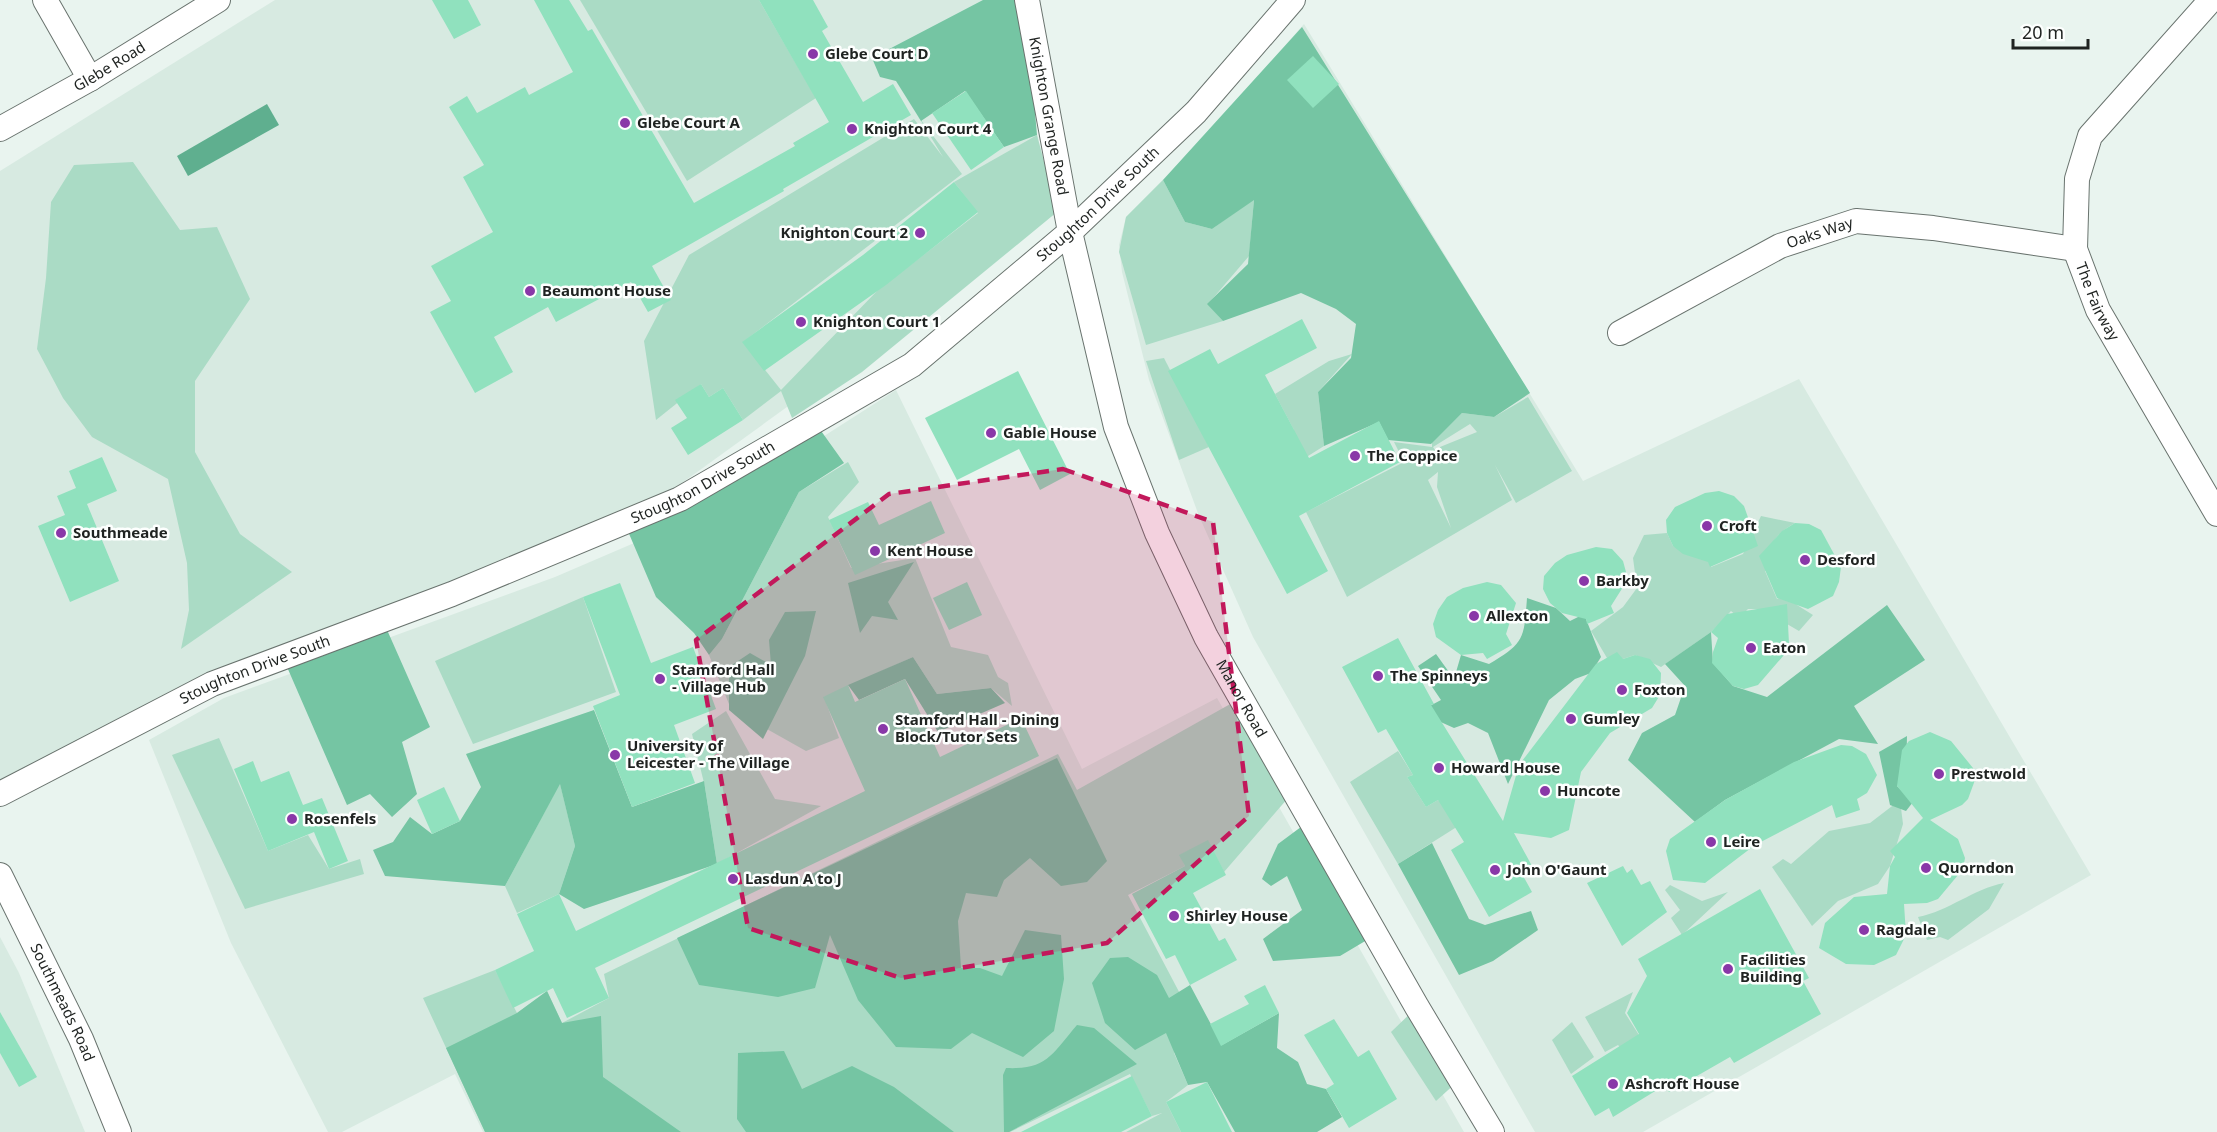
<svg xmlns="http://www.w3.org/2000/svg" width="2217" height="1132" viewBox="0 0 2217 1132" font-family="'Noto Sans',sans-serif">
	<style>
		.built { fill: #d7eae1 }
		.green { fill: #aadbc5; fill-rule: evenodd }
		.forest { fill: #75c5a3 }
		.water { fill: #5faf8f }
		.building { fill: #90e1be }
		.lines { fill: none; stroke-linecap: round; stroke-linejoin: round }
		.minor-casing { stroke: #69736e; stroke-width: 26 }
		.minor { stroke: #fff; stroke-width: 24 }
		.marked { fill: #c2185b; fill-opacity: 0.2; stroke: #c2185b; stroke-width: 4.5; stroke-dasharray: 12 8; stroke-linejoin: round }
		.poi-dot { fill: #8938a8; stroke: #fdfffe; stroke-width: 2 }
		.labels { text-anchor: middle; stroke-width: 5; stroke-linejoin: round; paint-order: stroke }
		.poi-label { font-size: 15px; font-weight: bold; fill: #1f2321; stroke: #fdfffe; text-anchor: start }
		.street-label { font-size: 15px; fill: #1f2321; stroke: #fdfffe }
	</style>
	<rect width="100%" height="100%" fill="#e9f4ef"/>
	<g class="built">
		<polygon points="275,0 1002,0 1057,212 668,493 0,783 0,171"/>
		<polygon points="1304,24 1583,481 1799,379 2091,875 1643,1132 1535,1132 1253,637 1199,516 1149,380 1122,272 1119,245 1126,217 1198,144"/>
		<polygon points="896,390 1082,769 1217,698 1464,1132 483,1132 455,1074 342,1132 328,1132 231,943 149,740 224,698 555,577 704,513"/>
		<polygon points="0,937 19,973 85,1132 0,1132"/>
	</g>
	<g class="green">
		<polygon points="580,0 759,0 816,98 687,181"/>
		<polygon points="918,116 962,174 743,342 781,390 878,290 978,213 954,182 1037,135 1057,212 862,372 792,418 781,391 743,420 723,388 709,397 701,384 656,420 644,341 689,255 914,119 943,157"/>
		<polygon points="133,162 180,230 217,227 250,299 195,381 195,452 240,534 292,572 181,649 189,610 187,563 168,479 92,437 63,398 37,349 46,278 51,202 74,165"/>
		<polygon points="1163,180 1185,222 1212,229 1254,199 1249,256 1208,304 1223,321 1146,345 1119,252 1126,217"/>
		<polygon points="1352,354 1318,392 1324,446 1273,478 1294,430 1275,394 1329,361"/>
		<polygon points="1164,358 1209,447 1179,460 1146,361"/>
		<path d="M1528,397L1572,471L1516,503L1495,465L1512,500L1347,597L1306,512L1404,462L1394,442L1432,447V442L1462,413L1494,417ZM1470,424L1477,432L1440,447L1439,456L1433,447ZM1438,472L1437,487L1451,528L1428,480Z"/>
		<polygon points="848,462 859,482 828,517 851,568 915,558 951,647 988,655 998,677 1008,683 1012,706 991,688 937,694 913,657 824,697 839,738 806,751 731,709 709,655 722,639 799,492"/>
		<path d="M1761,516L1795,523C1776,534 1765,545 1775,566L1765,571L1777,599L1787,594L1797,605L1813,615L1799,631L1761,609H1748L1739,618L1731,611L1711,632L1661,667L1635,655L1623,659L1607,658L1591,631L1623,607L1637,588L1633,558L1644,535L1667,533L1673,546L1706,555L1711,567L1743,554Z"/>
		<polygon points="583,597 616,692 473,744 435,661"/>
		<polygon points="1241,698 1295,790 1224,872 1208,841 1180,855 1185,866 1128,895 1196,1024 1174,1053 1188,1085 1166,1102 1181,1132 1126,1132 1162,1113 1152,1116 1130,1074 1010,1132 485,1132 423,998 495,970 517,1013 547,991 562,1023 609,998 604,974 1058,754 1077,790"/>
		<polygon points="726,711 775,799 821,806 717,864 705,787 692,734"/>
		<polygon points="219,738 268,851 308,835 329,869 360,859 364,874 245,909 172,755"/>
		<polygon points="1398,751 1413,775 1407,777 1426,807 1438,800 1463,823 1398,864 1350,782"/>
		<polygon points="560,783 575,846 559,894 517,913 505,886"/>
		<polygon points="1900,800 1903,824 1890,866 1878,884 1838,901 1812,926 1772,867 1783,859 1791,864 1829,831 1870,823"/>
		<path d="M2004,883L1989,909L1948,940L1940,937L1927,940L1918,917C1949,911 1973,889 2004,883Z"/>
		<polygon points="1670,885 1702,901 1728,892 1682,935 1671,918 1680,910 1665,890"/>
		<polygon points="1633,992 1625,1013 1644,1043 1627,1055 1618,1045 1605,1052 1585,1017"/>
		<polygon points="1417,1007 1458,1081 1436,1101 1391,1032"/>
		<polygon points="1572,1022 1594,1057 1571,1074 1552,1040"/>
	</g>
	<g class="forest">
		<polygon points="983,0 1025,0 1037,135 1004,147 965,91 921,121 896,81 880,77 872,58"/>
		<polygon points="1302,27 1530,393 1494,417 1462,413 1431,444 1388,440 1379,422 1324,446 1318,392 1351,358 1356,324 1336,309 1301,293 1223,321 1207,304 1248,264 1254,200 1212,229 1185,222 1163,180"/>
		<polygon points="814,421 844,463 799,492 722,639 709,655 694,633 656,597 624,522"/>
		<polygon points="914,562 888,602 898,620 872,616 860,633 848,583"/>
		<path d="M1527,598L1556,608L1570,621L1584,614L1601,657L1591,673L1575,679L1549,700L1508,784L1488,733L1468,723L1454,728L1434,719L1424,709L1441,700L1418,666L1436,654L1454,679L1461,655L1489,664C1525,643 1524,638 1527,598Z"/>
		<polygon points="1887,605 1925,660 1854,706 1878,744 1839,739 1725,800 1695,822 1628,760 1642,733 1675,715 1685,686 1665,664 1711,632 1713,663 1733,686 1767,697"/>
		<polygon points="816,611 805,656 763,739 729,710 729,667 750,653 771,665 769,640 785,612"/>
		<polygon points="384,623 430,727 402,742 417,794 392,817 370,794 347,805 284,660"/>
		<polygon points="913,657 937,694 991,688 1005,703 938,732 905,679 859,700 848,685"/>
		<polygon points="594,710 632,807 704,781 717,864 584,909 559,894 575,846 560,784 505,886 385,876 373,850 393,842 410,817 432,834 460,821 481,787 466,754"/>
		<polygon points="1907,736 1906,778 1897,786 1913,802 1906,811 1890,805 1879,752"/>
		<polygon points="1057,758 1107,861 1087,882 1061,886 1030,858 1004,880 997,897 966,893 958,921 961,968 980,968 1002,976 1025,930 1061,935 1064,979 1054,1031 1023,1057 972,1033 951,1049 896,1047 858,1000 830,935 815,988 778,997 699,985 677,938"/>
		<polygon points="1309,821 1377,934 1340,956 1273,961 1263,939 1302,910 1287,876 1271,886 1262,879 1278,844"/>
		<polygon points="1432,843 1469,919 1485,925 1531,911 1538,930 1493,961 1459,975 1398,864"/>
		<polygon points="1128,957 1157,975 1169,998 1190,985 1222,1045 1279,1013 1277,1048 1298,1062 1307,1084 1326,1089 1342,1117 1317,1132 1235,1132 1207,1082 1188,1085 1166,1033 1135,1050 1105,1023 1092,983 1110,958"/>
		<polygon points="547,991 562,1023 601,1016 603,1077 681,1132 485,1132 446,1048 517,1013"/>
		<path d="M1077,1025L1094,1028L1137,1064L1009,1132H1004L1003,1075L1006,1068C1047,1070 1052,1054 1077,1025Z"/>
		<polygon points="784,1051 802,1089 852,1066 894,1087 954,1132 746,1132 737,1119 738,1053"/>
	</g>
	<polygon class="water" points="267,104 279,125 188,176 177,156"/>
	<g class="building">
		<polygon points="432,0 468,0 481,25 454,39"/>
		<polygon points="534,0 569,0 588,31 592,29 694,203 795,146 793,143 829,122 759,0 813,0 828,27 822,31 863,102 893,84 911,115 783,189 784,191 652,266 671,300 648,312 631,282 556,322 548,307 494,337 513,372 475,393 430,312 451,301 431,266 493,232 463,177 484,165 449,107 467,96 477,113 525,87 529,95 573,72"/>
		<polygon points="1313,56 1339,84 1313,108 1287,80"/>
		<polygon points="966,91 1004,147 971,170 932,113"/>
		<polygon points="954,182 978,212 886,285 764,371 742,342 863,255"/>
		<polygon points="1302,319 1317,348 1265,375 1309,458 1379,421 1400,462 1299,516 1328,571 1287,594 1168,371 1210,349 1218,364"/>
		<polygon points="1018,371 1070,474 1040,490 1019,449 957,480 925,418"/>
		<polygon points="701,384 709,397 723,388 743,420 688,455 671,428 687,418 675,400"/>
		<polygon points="102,457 117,491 87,504 119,581 70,602 38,526 65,515 57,496 76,488 69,471"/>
		<polygon points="1719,491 1734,496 1744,506 1758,546 1710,567 1708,562 1683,554 1673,546 1667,533 1666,520 1675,507 1705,493"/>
		<polygon points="931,501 945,533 855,575 829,520 868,502 879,525"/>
		<polygon points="1795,523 1809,524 1821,530 1841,567 1839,582 1833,596 1808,609 1777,598 1759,556 1782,531"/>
		<polygon points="1596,547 1612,549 1623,561 1626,572 1623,587 1611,606 1614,613 1587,624 1586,619 1562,613 1550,603 1543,589 1544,576 1555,563 1567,555"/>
		<polygon points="967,582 982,615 949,630 933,598"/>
		<polygon points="1487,582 1501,585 1516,603 1506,634 1512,645 1487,659 1483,653 1461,655 1436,637 1433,624 1438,610 1447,597 1463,588"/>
		<polygon points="620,583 651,663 693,647 716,709 674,725 695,783 632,807 593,706 620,695 583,597"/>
		<polygon points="1787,604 1789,644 1784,655 1758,685 1744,689 1733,686 1712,663 1713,652 1718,638 1711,632 1727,614"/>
		<polygon points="1398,638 1434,704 1431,705 1503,821 1519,765 1596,664 1617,652 1623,659 1635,655 1650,659 1661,673 1660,695 1652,708 1610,733 1581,772 1569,830 1551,838 1514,833 1532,866 1522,874 1532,892 1489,917 1451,850 1464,842 1438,800 1426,807 1407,777 1413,775 1386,729 1378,733 1342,667"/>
		<polygon points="905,679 940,757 1021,718 1039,756 595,968 609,998 567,1018 553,988 513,1008 495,970 534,951 517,914 559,894 576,931 865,791 823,697 848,685 855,702"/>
		<polygon points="1930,732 1951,741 1973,768 1975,780 1968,799 1962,805 1930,820 1958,839 1965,858 1963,869 1938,899 1927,903 1904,904 1906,935 1896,955 1874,965 1846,964 1819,948 1825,923 1854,897 1887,894 1890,866 1895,857 1890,851 1923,818 1897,786 1902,750 1909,741"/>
		<polygon points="1841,745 1852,746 1866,754 1877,775 1867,793 1857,799 1860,810 1836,818 1832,805 1755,845 1705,883 1673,880 1666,851 1670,839 1725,800 1794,762"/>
		<polygon points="253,761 261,782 289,771 303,805 322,798 348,861 329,869 314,832 268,851 234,769"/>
		<polygon points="444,787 460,821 432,834 417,800"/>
		<polygon points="1208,840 1226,875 1193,893 1219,941 1225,938 1237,960 1190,985 1175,955 1166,959 1132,894 1185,866 1179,855"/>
		<polygon points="1623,866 1627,873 1632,869 1641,885 1650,881 1667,912 1622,946 1587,883"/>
		<polygon points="1760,889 1809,978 1803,981 1821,1014 1734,1063 1730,1057 1669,1092 1665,1085 1613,1117 1609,1108 1595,1116 1572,1076 1639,1034 1627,1013 1647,976 1638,959"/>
		<polygon points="1265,985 1279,1013 1221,1046 1210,1024 1249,1004 1244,996"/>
		<polygon points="0,1012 37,1077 19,1087 0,1053"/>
		<polygon points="1334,1019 1358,1057 1369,1050 1397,1099 1349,1128 1326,1089 1334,1084 1304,1035"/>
		<polygon points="1132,1076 1152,1116 1121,1132 1021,1132"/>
		<polygon points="1207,1082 1232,1132 1181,1132 1166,1102"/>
	</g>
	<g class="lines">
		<defs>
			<g id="minor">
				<polyline points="45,0 90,79"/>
				<path id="s1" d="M1027,0L1070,232L1116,427L1157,533L1206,637L1417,1007L1492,1132"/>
				<path id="s2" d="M2211,0L2090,136L2077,179L2075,249L2098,310L2217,514"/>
				<path id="s3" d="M0,129L90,79L218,0"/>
				<path id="s4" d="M1620,333L1780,246L1856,221L1933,228L2075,249"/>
				<path id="s5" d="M0,794L212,684L452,594L680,499L912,365L1070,232L1196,112L1293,0"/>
				<path id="s6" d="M0,875L81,1039L119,1132"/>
			</g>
		</defs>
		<use href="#minor" class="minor-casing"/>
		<use href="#minor" class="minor"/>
	</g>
	<path class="marked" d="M1063,469L1213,522L1249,816L1107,943L901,978L748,928L696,640L889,494Z"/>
	<g class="poi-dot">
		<circle cx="813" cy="54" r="6"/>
		<circle cx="625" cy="123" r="6"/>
		<circle cx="852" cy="129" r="6"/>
		<circle cx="920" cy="233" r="6"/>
		<circle cx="530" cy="291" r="6"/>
		<circle cx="801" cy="322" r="6"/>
		<circle cx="991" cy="433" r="6"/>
		<circle cx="1355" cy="456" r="6"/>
		<circle cx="1707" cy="526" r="6"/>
		<circle cx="61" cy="533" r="6"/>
		<circle cx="875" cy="551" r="6"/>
		<circle cx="1805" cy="560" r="6"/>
		<circle cx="1584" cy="581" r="6"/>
		<circle cx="1474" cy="616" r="6"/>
		<circle cx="1751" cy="648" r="6"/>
		<circle cx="1378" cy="676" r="6"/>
		<circle cx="660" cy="679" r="6"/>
		<circle cx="1622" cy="690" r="6"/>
		<circle cx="1571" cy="719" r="6"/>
		<circle cx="883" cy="729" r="6"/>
		<circle cx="615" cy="755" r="6"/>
		<circle cx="1439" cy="768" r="6"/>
		<circle cx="1939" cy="774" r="6"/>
		<circle cx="1545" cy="791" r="6"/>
		<circle cx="292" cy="819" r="6"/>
		<circle cx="1711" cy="842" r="6"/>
		<circle cx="1926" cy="868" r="6"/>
		<circle cx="1495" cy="870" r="6"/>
		<circle cx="733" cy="879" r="6"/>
		<circle cx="1174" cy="916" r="6"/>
		<circle cx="1864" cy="930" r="6"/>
		<circle cx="1728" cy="969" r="6"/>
		<circle cx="1613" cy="1084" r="6"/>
	</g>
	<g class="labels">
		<g class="poi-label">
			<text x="825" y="59">Glebe Court D</text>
			<text x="637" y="128">Glebe Court A</text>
			<text x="864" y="134">Knighton Court 4</text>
			<text x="908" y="238" text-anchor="end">Knighton Court 2</text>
			<text x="542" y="296">Beaumont House</text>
			<text x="813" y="327">Knighton Court 1</text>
			<text x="1003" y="438">Gable House</text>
			<text x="1367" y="461">The Coppice</text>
			<text x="1719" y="531">Croft</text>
			<text x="73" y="538">Southmeade</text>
			<text x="887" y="556">Kent House</text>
			<text x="1817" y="565">Desford</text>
			<text x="1596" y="586">Barkby</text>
			<text x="1486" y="621">Allexton</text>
			<text x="1763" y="653">Eaton</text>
			<text x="672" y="675">Stamford Hall<tspan x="672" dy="17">- Village Hub</tspan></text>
			<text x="1390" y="681">The Spinneys</text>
			<text x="1634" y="695">Foxton</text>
			<text x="1583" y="724">Gumley</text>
			<text x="895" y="725">Stamford Hall - Dining<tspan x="895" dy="17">Block/Tutor Sets</tspan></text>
			<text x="627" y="751">University of<tspan x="627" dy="17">Leicester - The Village</tspan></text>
			<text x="1451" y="773">Howard House</text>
			<text x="1951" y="779">Prestwold</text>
			<text x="1557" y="796">Huncote</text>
			<text x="304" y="824">Rosenfels</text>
			<text x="1723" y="847">Leire</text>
			<text x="1938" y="873">Quorndon</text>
			<text x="1507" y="875">John O'Gaunt</text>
			<text x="745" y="884">Lasdun A to J</text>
			<text x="1186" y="921">Shirley House</text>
			<text x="1876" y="935">Ragdale</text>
			<text x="1740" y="965">Facilities<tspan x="1740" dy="17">Building</tspan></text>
			<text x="1625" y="1089">Ashcroft House</text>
		</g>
		<g class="street-label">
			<text dy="5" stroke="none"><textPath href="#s3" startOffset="126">Glebe Road</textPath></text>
			<text dy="5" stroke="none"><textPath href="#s1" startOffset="118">Knighton Grange Road</textPath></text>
			<text dy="5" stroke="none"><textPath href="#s5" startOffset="1256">Stoughton Drive South</textPath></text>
			<text dy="5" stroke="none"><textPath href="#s4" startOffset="224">Oaks Way</textPath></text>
			<text dy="5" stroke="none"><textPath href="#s2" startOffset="354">The Fairway</textPath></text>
			<text dy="5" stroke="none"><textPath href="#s5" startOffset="770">Stoughton Drive South</textPath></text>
			<text dy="5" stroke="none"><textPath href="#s5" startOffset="284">Stoughton Drive South</textPath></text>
			<text dy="5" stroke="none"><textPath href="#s1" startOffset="736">Manor Road</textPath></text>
			<text dy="5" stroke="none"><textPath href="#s6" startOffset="142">Southmeads Road</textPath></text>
		</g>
	</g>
	<path d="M2013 39v9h75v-9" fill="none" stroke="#1f2321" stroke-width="3"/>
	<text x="2022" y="39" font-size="18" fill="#1f2321" stroke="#fdfffe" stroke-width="4.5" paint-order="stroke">20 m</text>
</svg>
